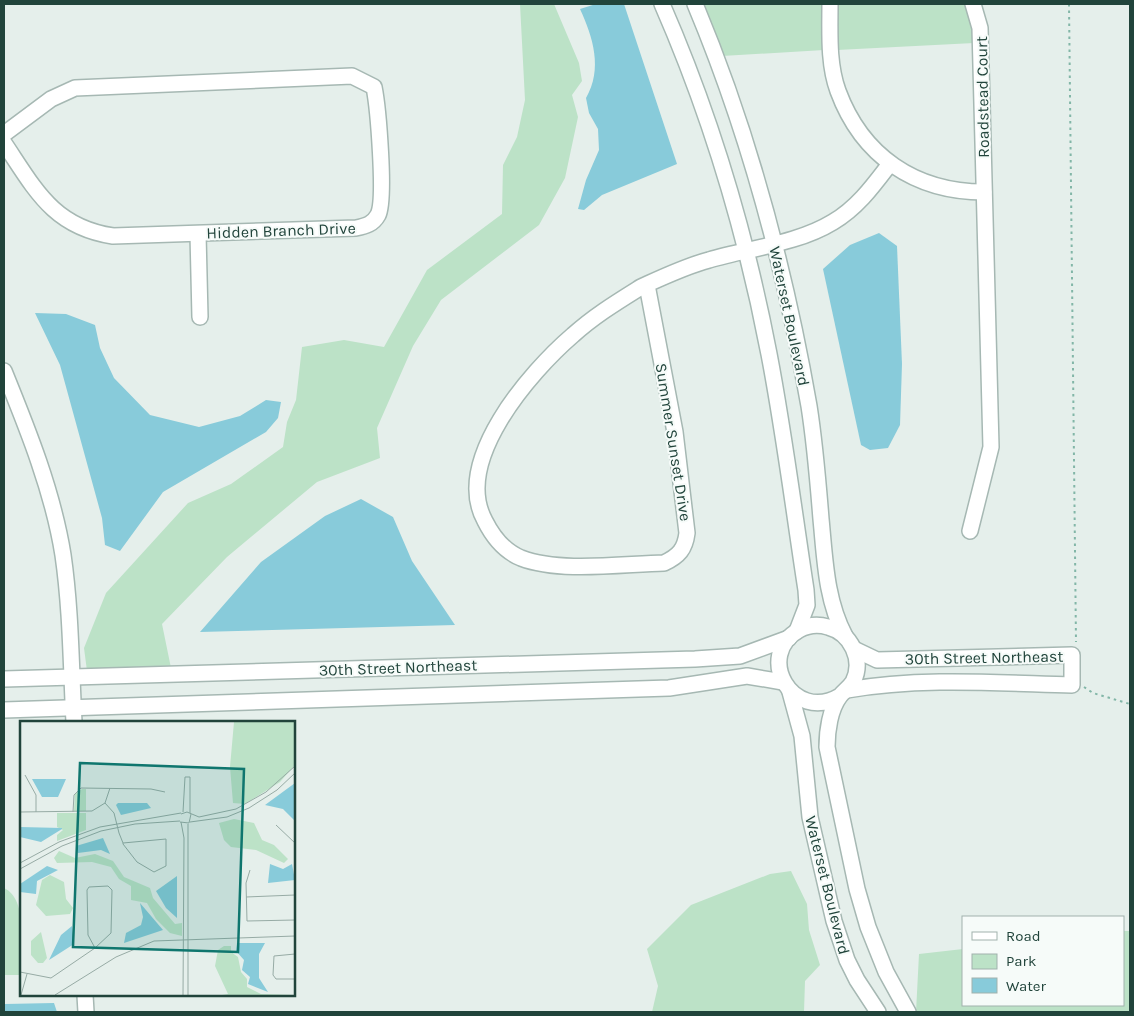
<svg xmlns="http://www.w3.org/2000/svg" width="1134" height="1016" viewBox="0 0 1134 1016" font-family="Karla,sans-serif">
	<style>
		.green { fill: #bce2c7 }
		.water { fill: #88cbda }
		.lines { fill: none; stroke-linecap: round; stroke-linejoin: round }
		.minor-casing { stroke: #a6b8b3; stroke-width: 18 }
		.path { stroke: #82b6a7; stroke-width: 2; stroke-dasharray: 2.5 4; stroke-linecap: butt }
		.minor { stroke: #fff; stroke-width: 15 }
		.labels { text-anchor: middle; stroke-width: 4; stroke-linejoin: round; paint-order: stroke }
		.street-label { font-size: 16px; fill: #21443b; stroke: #f6fbf9 }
		.inset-road { fill: none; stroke: #97aba5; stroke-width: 1 }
		.view { fill: #0f766e; fill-opacity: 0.15; stroke: #0f766e; stroke-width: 2.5 }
		.inset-edge { fill: none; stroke: #21443b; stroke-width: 2.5 }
	</style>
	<rect width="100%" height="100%" fill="#e5efeb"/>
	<g class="green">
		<polygon points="520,4 554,4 579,63 582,81 572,95 578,117 565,178 539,225 441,300 413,346 377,428 380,458 317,482 227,557 162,624 171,668 87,671 84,648 106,593 188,503 231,484 283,447 287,422 296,400 302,347 344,340 384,347 427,270 502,214 503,165 517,137 525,100"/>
		<polygon points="702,4 823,4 824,50 722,56"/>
		<polygon points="836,4 966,4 971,14 974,43 837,50"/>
		<polygon points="791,871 807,904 809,930 820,965 805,981 804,1012 652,1012 658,986 647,949 691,905 770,874"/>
		<path d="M4,888C29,899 21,952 21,975H4Z"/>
		<polygon points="1123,931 1130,931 1130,1012 916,1012 919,954 963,949 963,1005 1123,1005"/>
	</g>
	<g class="water">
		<path d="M596,4H624L677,164L602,195L584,210L578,209L586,180L599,150L598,129L589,113L586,98C603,69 593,37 580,9Z"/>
		<polygon points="879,233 897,246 902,364 900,425 888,448 870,450 861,445 823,269 850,245"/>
		<polygon points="35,313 66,314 95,325 100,348 114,378 150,415 199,427 240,416 266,400 281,402 278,418 266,432 163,492 120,551 105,545 102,518 60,365"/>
		<polygon points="361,499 393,517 412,561 455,625 200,632 261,562 325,516"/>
		<polygon points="54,1003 57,1012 4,1012 5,1004"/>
	</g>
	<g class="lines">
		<defs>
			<g id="minor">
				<path d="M662,4C711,116 746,234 769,354C784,432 794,512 806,590L807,605L797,631"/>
				<path d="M695,4C749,133 785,269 809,406C815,444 818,481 821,519C825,560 826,600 845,636"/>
				<path d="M830,4C830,32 828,64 838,91C862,156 915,192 984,192"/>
				<path d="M4,134L51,99L75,88L352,76L374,87C378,107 386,199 378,215C373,224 366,226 356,228L113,236C53,227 35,189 4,143"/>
				<polyline points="198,234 200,317"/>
				<path d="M647,285L675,432L687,533C685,549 679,556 664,563C622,564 560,573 521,558C504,551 493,537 485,521C452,461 530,372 573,335C594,316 617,302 641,287C663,277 686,266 709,260C749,248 797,244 833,222C857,208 873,186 889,165"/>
				<path d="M4,371C28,430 53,492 63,555C71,610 71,667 74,722"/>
				<polyline points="970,531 991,447 980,28 973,4"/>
				<polyline points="4,679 695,659 740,656 789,638"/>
				<path d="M847,690C921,677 997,683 1072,685V655L877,660L854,649"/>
				<polyline points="790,692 802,736 810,817 834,921 847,960 857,980 878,1012"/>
				<path d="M840,696C792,724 754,655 799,630C808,625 818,624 828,627C851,633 864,660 853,682C849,688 844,691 840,696C830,709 827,731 827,747L857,889L868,927L886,972L908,1012"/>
				<polyline points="4,710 669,688 747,676 783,682"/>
				<polyline points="85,995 86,1012"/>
			</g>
		</defs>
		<use href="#minor" class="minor-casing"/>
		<g class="path">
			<polyline points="1069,4 1076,642"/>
			<polyline points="1084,687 1093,693 1130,704"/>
		</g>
		<use href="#minor" class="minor"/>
	</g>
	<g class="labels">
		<g class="street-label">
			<text transform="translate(982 97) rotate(-91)" y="6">Roadstead Court</text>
			<text transform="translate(281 230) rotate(-2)" y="6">Hidden Branch Drive</text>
			<text transform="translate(790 316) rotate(78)" y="6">Waterset Boulevard</text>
			<text transform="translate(674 442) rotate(81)" y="6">Summer Sunset Drive</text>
			<text transform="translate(984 657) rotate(-1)" y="6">30th Street Northeast</text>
			<text transform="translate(398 667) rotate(-2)" y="6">30th Street Northeast</text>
			<text transform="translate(828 885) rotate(76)" y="6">Waterset Boulevard</text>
		</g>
	</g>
	<g transform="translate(20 721)">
		<rect width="275" height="275" fill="#e5efeb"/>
		<path d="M214,1H275V44L260,61L225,83L213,82L210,46ZM62,68H66V90H54L55,73ZM37,92H66V109L37,120V114L43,109L37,106ZM214,98L234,102L242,119L254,124L268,138L264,142L236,129L211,126L204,119L199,102ZM39,130L55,137L75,133L93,140L104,156L130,167L133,177L155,203L162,202V215L150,212L136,198L127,182L111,179V165L99,158L91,146L72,141L37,142L34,137ZM30,154L44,161L46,178L53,187L50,193L26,195L16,184L22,159ZM21,211L27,237L23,242H18L11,234V220ZM204,225H211V231L218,236L221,251L227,258V266L241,273L274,274H202L208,273L195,245L198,229Z" fill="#bce2c7"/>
		<path d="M12,58H46L38,76H22ZM275,62V100L263,88L245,84ZM98,82H127L131,87L101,94L96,84ZM0,106L42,107V108L21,121L0,116ZM83,117L90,133L81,129L58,132L56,125ZM250,143L263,148L272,143L275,159L248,162ZM27,145L38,149L17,160L16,173L0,171V163ZM157,155V197L146,187L136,170ZM120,182L143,209L104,222L106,212L121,204L123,196ZM52,205L54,223L29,239L41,214ZM217,222H245L239,233V257L248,271L228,263L230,256L222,249L224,239L216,230Z" fill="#88cbda"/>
		<path class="inset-road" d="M5,54L16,74V91M85,82L94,92L99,112L103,122V123L117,141L134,151L146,145V118L103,122M0,91L72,90L85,82L90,67M53,91L54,74L61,67L131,68L145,71M163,91L165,56H170V92M161,93L167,91L179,96L216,88L246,71L275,45M160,101L169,102L171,93M161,101L164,117L163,274M170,101L207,96L229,87L257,69L275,52M256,104L275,122M0,142L39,121L80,106L161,92M0,148L42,125L81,110L115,103L160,100M230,149L226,162L227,200L275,199M88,165L92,169L91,212L75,227L68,214L67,169L69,166ZM226,176L275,174M275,233L254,235L253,254L256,258H275M0,251L31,257L75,227M1,274L7,253M35,274L96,236L134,220L275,215M168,274V103"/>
		<path class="view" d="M60,42L224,48L218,231L53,226Z"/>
		<rect width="275" height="275" class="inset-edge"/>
	</g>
	<rect width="1134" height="1016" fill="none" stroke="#21443b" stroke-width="10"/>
	<rect x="962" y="916" width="162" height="90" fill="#f6fbf9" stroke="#a1b2ad"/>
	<rect x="972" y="932" width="25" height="8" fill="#ffffff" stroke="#a1b2ad"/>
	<text x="1006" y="941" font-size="15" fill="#21443b">Road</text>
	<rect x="972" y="954" width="25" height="15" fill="#bce2c7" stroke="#a1b2ad"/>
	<text x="1006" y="966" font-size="15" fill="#21443b">Park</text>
	<rect x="972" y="978" width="25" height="15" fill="#88cbda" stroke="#a1b2ad"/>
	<text x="1006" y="991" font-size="15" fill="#21443b">Water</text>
</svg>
